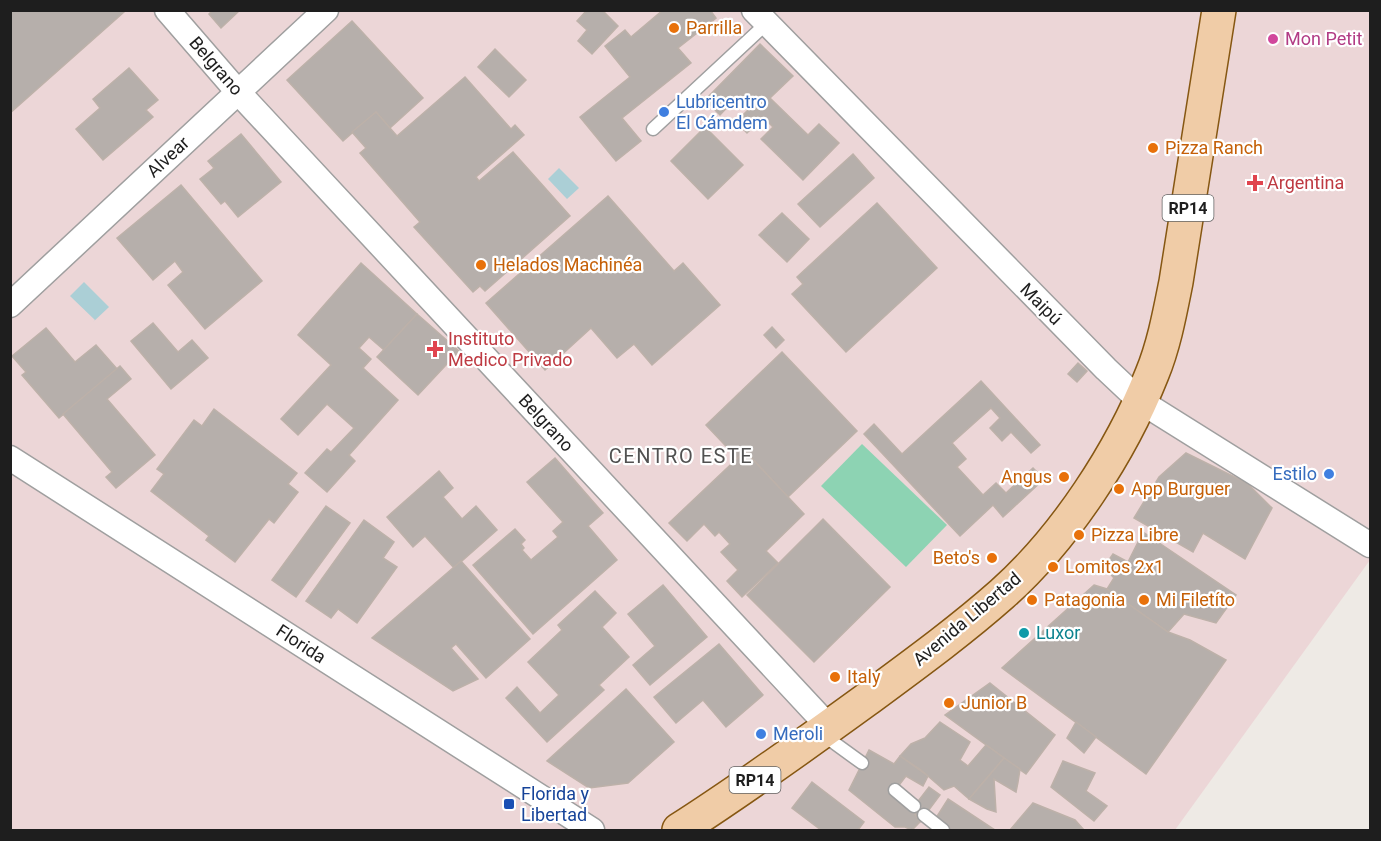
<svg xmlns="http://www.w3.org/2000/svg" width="1381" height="841" viewBox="0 0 1381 841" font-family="Roboto,sans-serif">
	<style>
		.commercial { fill: #ecd6d7 }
		.pitch { fill: #8dd3b3 }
		.water { fill: #abcfd6 }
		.building { fill: #b6afab; stroke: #bdb1a9; stroke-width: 1.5 }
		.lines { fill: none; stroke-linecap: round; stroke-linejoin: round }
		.lane-casing { stroke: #9f9f9f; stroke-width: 15 }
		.street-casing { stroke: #9f9f9f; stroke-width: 27 }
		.primary-casing { stroke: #865712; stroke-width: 36 }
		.lane { stroke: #fff; stroke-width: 12 }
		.street { stroke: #fff; stroke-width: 24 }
		.primary { stroke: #f0cca7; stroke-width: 33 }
		.food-dot { fill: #e8710a; stroke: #fff; stroke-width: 2 }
		.hotel-dot { fill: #d1479c; stroke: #fff; stroke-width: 2 }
		.shop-dot { fill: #3f7fe0; stroke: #fff; stroke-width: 2 }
		.health-dot { fill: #e0444e; stroke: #fff; stroke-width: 2 }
		.culture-dot { fill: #0f9aa8; stroke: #fff; stroke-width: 2 }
		.transit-dot { fill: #1a4fb4; stroke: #fff; stroke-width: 2 }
		.labels { text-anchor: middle; stroke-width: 4.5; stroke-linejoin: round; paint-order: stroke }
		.shield { fill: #fff; stroke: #626262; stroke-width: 1.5 }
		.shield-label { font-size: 16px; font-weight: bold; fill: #1e1e1e }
		.food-label { font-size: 18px; fill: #c56008; stroke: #fff; text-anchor: start }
		.hotel-label { font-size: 18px; fill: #b23c85; stroke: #fff; text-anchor: start }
		.street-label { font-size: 18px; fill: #1e1e1e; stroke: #fff }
		.shop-label { font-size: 18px; fill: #366cbe; stroke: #fff; text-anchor: start }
		.health-label { font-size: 18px; fill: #be3a42; stroke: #fff; text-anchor: start }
		.culture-label { font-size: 18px; fill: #0d838f; stroke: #fff; text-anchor: start }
		.transit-label { font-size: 18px; fill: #164399; stroke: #fff; text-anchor: start }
		.neighbourhood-label { font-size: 20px; letter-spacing: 1.5px; fill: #515151; stroke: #fff }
	</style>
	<rect width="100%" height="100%" fill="#eeeae5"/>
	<polygon class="commercial" points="10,11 1370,11 1370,560 1175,830 11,830"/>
	<polygon class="pitch" points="862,444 947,525 906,567 821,486"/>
	<g class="water">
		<polygon points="559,168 579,188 567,199 548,179"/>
		<polygon points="84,282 109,307 92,323 95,320 70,296"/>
	</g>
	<g class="building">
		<polygon points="10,10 122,10 124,12 10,113"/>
		<polygon points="213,10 240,10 221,28 209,14"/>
		<polygon points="587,10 602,10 618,26 592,54 578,41 587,30 577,21"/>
		<polygon points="710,10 716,18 678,48 691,63 622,118 641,141 616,161 580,117 630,77 605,46 625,30 631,37 663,10"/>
		<polygon points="352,21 423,98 390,128 376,112 343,141 287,80"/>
		<polygon points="760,44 793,76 770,98 808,135 819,124 839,143 803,180 761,139 773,127 763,117 747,133 736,122 748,110 736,98 720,115 705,100"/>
		<polygon points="495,49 526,80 509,97 478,67"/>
		<polygon points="129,68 158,100 146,110 153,117 103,160 76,129 100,108 93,99"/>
		<polygon points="465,77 511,129 515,125 524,135 476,177 479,181 513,152 570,216 485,291 480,286 473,292 414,227 420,222 360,153 366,148 352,132 376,112 397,136"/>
		<polygon points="705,127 743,165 708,199 671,161"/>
		<polygon points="241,134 281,182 238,217 225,201 221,204 200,179 214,168 208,161"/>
		<polygon points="853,154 874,178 820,227 798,204"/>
		<polygon points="181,185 262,281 205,329 168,285 183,272 175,261 153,280 117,238"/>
		<polygon points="608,196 674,271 683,263 720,305 652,365 634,344 617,358 591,328 545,370 486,303"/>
		<polygon points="877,203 937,268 846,352 792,294 803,284 797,277"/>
		<polygon points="782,213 809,239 787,262 759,235"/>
		<polygon points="361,263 417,314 384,350 369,337 359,348 371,359 363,368 398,400 349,455 355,461 327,492 305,473 327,449 331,452 354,428 327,404 298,435 281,419 331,365 298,335"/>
		<polygon points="417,314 459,351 418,395 377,357"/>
		<polygon points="153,323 178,352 192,340 208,358 171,389 131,341"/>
		<polygon points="772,327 784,340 776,348 764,335"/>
		<polygon points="46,328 75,362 96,345 117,369 59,418 22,375 26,372 12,356"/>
		<polygon points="782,352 857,431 788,497 745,451 738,459 706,425"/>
		<polygon points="1078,363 1087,371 1077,382 1068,374"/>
		<polygon points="120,366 131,379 107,399 155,455 116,488 106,477 112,472 63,414"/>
		<polygon points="981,381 1040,445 1031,453 1011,432 1002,441 990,428 1000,418 991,408 952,443 966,459 957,467 983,495 996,483 1006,493 1033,468 1044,479 1003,517 993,505 960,536 864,434 874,424 902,454"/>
		<polygon points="214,409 297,473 288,484 298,492 274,523 269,519 235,562 206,540 209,536 151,491 164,474 157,469 194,420 202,426"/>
		<polygon points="745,451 804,514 766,551 778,563 742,597 727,581 738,570 721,552 730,544 719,532 715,536 704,524 687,541 669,523"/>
		<polygon points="1186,453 1247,483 1272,508 1245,559 1203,533 1193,552 1134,518 1159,477"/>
		<polygon points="555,458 603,513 588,526 617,560 533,634 473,565 515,529 525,540 521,544 524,548 522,550 531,560 558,537 553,531 563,522 527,482"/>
		<polygon points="439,471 453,488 443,497 462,519 476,506 497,530 454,568 425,536 413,547 387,517"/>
		<polygon points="326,506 350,523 296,597 272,580"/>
		<polygon points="823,519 890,587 814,662 747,595"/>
		<polygon points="364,520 394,542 383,558 397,567 357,623 338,609 331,618 306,601"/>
		<polygon points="1143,532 1236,595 1216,623 1184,614 1168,632 1107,589 1114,578 1104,567 1113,554 1128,562"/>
		<polygon points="461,561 530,639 486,678 456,644 451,648 478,679 453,691 372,638"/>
		<polygon points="663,585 707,637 650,685 633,665 655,646 628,614"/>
		<polygon points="1094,585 1107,589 1168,632 1190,640 1226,660 1146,774 1002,668"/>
		<polygon points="595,591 616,613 602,627 629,657 599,685 604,690 547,742 506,698 517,687 540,713 559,695 528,662 562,630 558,625"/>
		<polygon points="719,644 763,695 726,727 703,700 676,723 654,697"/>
		<polygon points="990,683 1055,735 1026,774 945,715"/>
		<polygon points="626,689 674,742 628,783 589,788 547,761"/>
		<polygon points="940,722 970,742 960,760 968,766 986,745 1004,758 969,799 954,786 944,790 921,770 900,756 911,744 925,738"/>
		<polygon points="1076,722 1096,737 1084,753 1067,738"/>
		<polygon points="869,750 894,764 900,756 928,776 923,786 906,776 893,793 912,809 920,822 912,830 905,827 895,827 849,790"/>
		<polygon points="1004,758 1020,769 1018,782 1016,792 994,779 996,812 987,809 969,799"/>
		<polygon points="1063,761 1095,773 1086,791 1107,806 1094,821 1051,787"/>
		<polygon points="812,782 864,822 858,830 821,830 792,808"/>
		<polygon points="929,787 940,795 920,822 912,809"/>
		<polygon points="948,799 995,830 947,830 934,821"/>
		<polygon points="1033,803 1075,820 1084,830 1010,830"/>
	</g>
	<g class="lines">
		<defs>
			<g id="lane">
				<polyline points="653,129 766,24"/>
				<polyline points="822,734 862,763"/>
				<polyline points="895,790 914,806"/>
				<polyline points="924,815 943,830"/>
			</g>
			<g id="street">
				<polyline points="167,10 238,92 829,727"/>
				<polyline points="754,10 1106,369 1140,401 1370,545"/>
				<polyline points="10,305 326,10"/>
				<polyline points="10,458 592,830"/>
			</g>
			<path id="primary" d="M679,830C743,789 804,745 866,700C912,666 959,632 1002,594C1065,538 1121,452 1152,374C1164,345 1170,312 1176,282L1219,10"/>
		</defs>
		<use href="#lane" class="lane-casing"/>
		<use href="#street" class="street-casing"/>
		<use href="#primary" class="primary-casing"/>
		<use href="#lane" class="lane"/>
		<use href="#street" class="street"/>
		<use href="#primary" class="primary"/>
	</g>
	<g class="food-dot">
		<circle cx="674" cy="28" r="6"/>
		<circle cx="1153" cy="148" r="6"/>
		<circle cx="481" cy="265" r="6"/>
		<circle cx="1064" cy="477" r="6"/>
		<circle cx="1119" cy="489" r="6"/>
		<circle cx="1079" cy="535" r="6"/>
		<circle cx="992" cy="558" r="6"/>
		<circle cx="1053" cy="567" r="6"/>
		<circle cx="1032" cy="600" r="6"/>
		<circle cx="1144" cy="600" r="6"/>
		<circle cx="835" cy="677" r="6"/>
		<circle cx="949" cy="703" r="6"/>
	</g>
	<circle class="hotel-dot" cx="1273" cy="39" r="6"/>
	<g class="shop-dot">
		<circle cx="664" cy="112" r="6"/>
		<circle cx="1329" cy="474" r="6"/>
		<circle cx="761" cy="734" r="6"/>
	</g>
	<g class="health-dot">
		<path d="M1252 174h6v6h6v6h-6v6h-6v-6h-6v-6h6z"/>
		<path d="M432 340h6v6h6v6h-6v6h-6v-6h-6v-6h6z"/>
	</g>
	<circle class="culture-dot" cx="1024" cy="633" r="6"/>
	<rect class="transit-dot" x="503" y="798" width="12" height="12" rx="3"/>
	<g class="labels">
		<g class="shield">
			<rect x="1162.5" y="195" width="51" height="26" rx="4.5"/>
			<rect x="729.5" y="767" width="51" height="26" rx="4.5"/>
		</g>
		<g class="shield-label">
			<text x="1188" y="214">RP14</text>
			<text x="755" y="786">RP14</text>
		</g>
		<g class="food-label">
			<text x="686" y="34">Parrilla</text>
			<text x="1165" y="154">Pizza Ranch</text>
			<text x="493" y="271">Helados Machinéa</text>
			<text x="1052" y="483" text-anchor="end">Angus</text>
			<text x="1131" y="495">App Burguer</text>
			<text x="1091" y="541">Pizza Libre</text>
			<text x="980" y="564" text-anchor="end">Beto's</text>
			<text x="1065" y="573">Lomitos 2x1</text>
			<text x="1044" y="606">Patagonia</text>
			<text x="1156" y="606">Mi Filetíto</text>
			<text x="847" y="683">Italy</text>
			<text x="961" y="709">Junior B</text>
		</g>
		<g class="hotel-label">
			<text x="1285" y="45">Mon Petit</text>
		</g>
		<g class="street-label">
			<text transform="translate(216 66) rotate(49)" y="6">Belgrano</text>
			<text transform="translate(168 157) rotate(-43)" y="6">Alvear</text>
			<text transform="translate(1041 304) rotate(45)" y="6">Maipú</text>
			<text transform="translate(546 423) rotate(47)" y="6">Belgrano</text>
			<text transform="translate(967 619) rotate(-40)" y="6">Avenida Libertad</text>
			<text transform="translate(301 644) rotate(33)" y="6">Florida</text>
		</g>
		<g class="shop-label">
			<text x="676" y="108">Lubricentro<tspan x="676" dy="21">El Cámdem</tspan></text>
			<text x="1317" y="480" text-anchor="end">Estilo</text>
			<text x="773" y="740">Meroli</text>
		</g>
		<g class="health-label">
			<text x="1267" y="189">Argentina</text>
			<text x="448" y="345">Instituto<tspan x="448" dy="21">Medico Privado</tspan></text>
		</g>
		<g class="culture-label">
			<text x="1036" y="639">Luxor</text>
		</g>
		<g class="transit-label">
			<text x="521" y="800">Florida y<tspan x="521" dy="21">Libertad</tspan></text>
		</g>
		<g class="neighbourhood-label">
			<text x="681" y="463">CENTRO ESTE</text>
		</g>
	</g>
	<rect width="1381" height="841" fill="none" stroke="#1e1e1e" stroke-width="24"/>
</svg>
